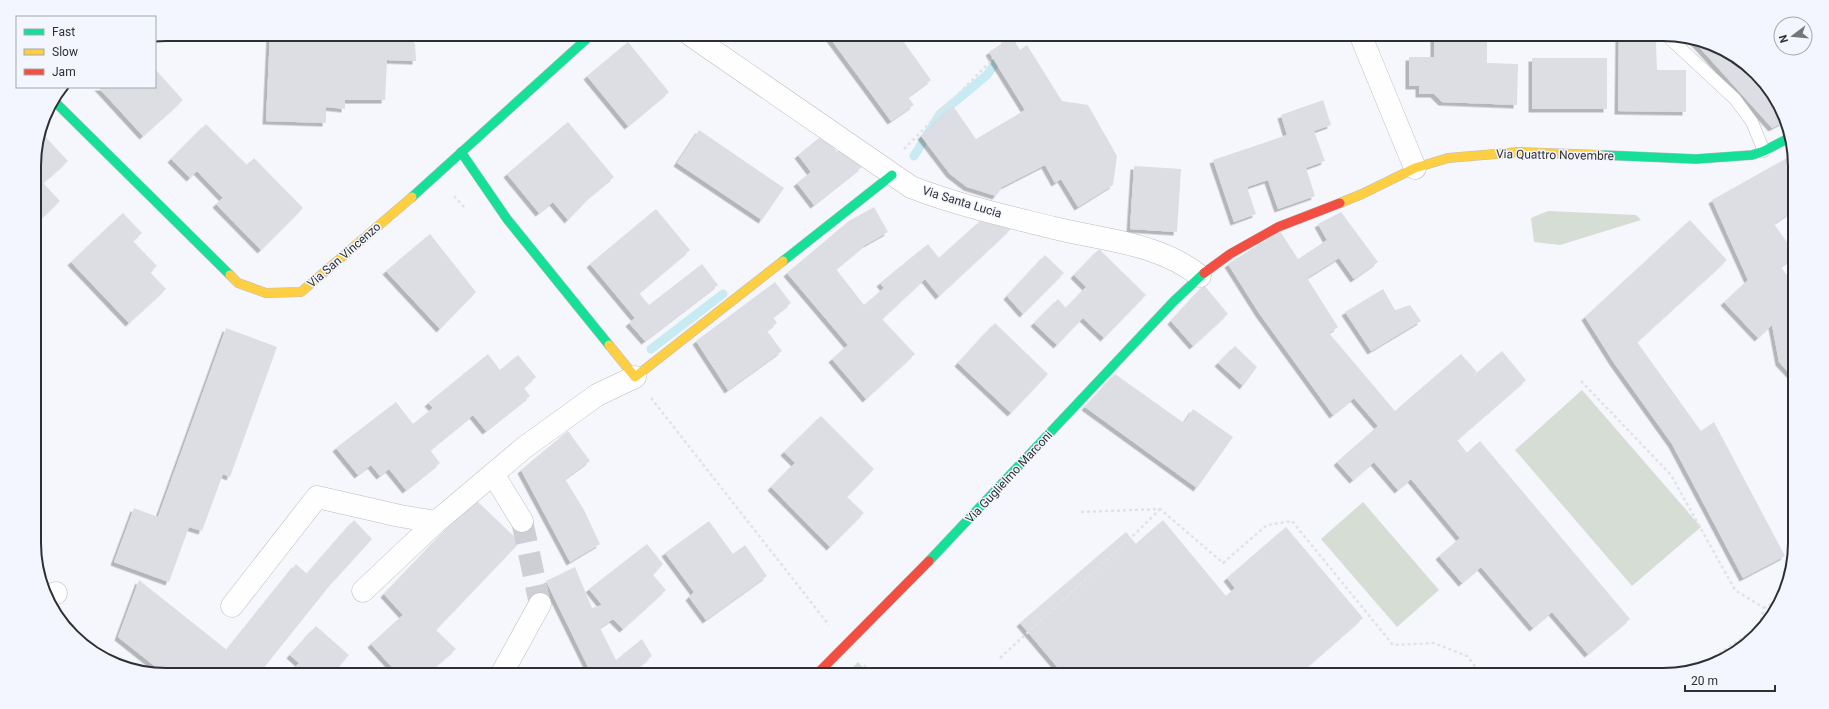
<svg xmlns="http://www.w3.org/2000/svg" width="1829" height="709" viewBox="0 0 1829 709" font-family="Roboto,sans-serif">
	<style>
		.green { fill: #d5ddd4 }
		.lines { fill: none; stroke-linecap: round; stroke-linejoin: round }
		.stream { stroke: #c8ebf3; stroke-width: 9 }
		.building { fill: #dddee3; filter: url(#shadow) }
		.street-tunnel { stroke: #cecfd4; stroke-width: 22; stroke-dasharray: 22 11; stroke-linecap: butt }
		.lane-casing { stroke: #bcbdc1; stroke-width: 13 }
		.street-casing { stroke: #bcbdc1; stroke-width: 23 }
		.fast-casing { stroke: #bcbdc1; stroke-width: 10 }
		.slow-casing { stroke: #bcbdc1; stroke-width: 10 }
		.jam-casing { stroke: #bcbdc1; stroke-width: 10 }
		.path { stroke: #e1e2e3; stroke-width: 2.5; stroke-dasharray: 3 3; stroke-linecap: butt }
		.lane { stroke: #fefeff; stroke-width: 12 }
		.street { stroke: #fefeff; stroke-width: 22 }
		.fast { stroke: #16e098; stroke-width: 9 }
		.slow { stroke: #ffcf43; stroke-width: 9 }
		.jam { stroke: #f24e42; stroke-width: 9 }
		.labels { text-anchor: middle; stroke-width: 3; stroke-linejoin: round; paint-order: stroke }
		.street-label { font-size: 12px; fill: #2e3034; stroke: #f3f6ff }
		.rim { fill: none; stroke: #2e3034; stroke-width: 2 }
	</style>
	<defs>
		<filter id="shadow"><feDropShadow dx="-3.5" dy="3.5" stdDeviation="0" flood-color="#0004"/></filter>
	</defs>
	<rect width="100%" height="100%" fill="#f6f7fc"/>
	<g class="green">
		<polygon points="1548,211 1636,215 1641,220 1560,245 1534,242 1531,218"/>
		<polygon points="1582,390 1701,527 1632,586 1515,450"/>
		<polygon points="1363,502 1439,590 1397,627 1321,539"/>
		<polygon points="858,662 870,675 845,675"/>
	</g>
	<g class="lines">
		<g class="stream">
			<polyline points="914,156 940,114 987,75 1016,34"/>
			<polyline points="651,349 723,294"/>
		</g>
	</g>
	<g class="building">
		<polygon points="270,34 406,34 415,44 416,61 387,60 385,100 345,100 345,109 326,107 326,123 266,121"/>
		<polygon points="827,34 898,34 931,80 908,97 914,105 891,121"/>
		<polygon points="1199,34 1208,34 1206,38"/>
		<polygon points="1434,34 1487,34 1487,63 1518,64 1517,105 1442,102 1434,94 1419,94 1419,86 1409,86 1409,57 1434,57"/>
		<polygon points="1619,34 1652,34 1656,42 1657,70 1686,70 1686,112 1618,111"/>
		<polygon points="1012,37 1020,50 1027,45 1062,101 1088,105 1117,156 1113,185 1078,207 1061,179 1055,183 1045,165 1002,187 996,196 967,187 950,174 921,136 953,106 976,139 1025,110 989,52"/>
		<polygon points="1692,39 1705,41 1743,61 1767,86 1783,122 1772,128"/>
		<polygon points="628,42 669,92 628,126 587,76"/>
		<rect x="1532" y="58" width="75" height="51"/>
		<polygon points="155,69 183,100 143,136 98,87 155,87"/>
		<polygon points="1323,100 1331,125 1314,131 1325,161 1306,168 1315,196 1278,209 1268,180 1247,187 1256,214 1234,222 1213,160 1287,135 1281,115"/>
		<polygon points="568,122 614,177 592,195 568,220 553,202 539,213 507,174"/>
		<polygon points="206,124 247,165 254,158 303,208 261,250 216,204 223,198 197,171 190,178 171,159"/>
		<polygon points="699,130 784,188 762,220 677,163"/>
		<polygon points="41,132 68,161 43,183 60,201 35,224 34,158"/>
		<polygon points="824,134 837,152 845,146 862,167 814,205 797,183 811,172 798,155"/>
		<polygon points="1794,154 1794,210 1774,224 1794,252 1794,257 1781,267 1794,285 1794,314 1791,315 1794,337 1795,375 1792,376 1779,362 1772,325 1758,338 1724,302 1748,280 1712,200"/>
		<polygon points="1134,166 1181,169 1177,232 1130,229"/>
		<polygon points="874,207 888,232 865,245 836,269 864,305 884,288 880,283 928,244 939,258 980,221 1011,229 939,296 925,279 882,319 915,354 866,399 832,359 848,345 787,273 849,221"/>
		<polygon points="656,209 690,250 639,293 649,305 702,264 718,285 645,341 629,323 635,318 590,264"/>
		<polygon points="1341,212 1378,262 1354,279 1339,258 1307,278 1338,327 1329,333 1395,411 1461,354 1477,372 1419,423 1502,351 1526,380 1457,440 1467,453 1480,441 1630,619 1588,654 1552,612 1533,628 1481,567 1462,583 1439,556 1460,538 1411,479 1398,490 1374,462 1353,480 1337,462 1378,426 1354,398 1333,415 1259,313 1228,264 1280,231 1298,259 1327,240 1318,224"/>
		<polygon points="123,213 142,233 133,241 157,266 150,272 166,289 129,323 71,262"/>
		<polygon points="1690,220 1727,260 1637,342 1701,431 1714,422 1785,556 1743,578 1672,444 1614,363 1585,317"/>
		<polygon points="430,234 476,292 440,329 386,271"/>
		<polygon points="1099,249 1146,295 1104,338 1083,318 1057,345 1034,323 1058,299 1066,308 1086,287 1074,275"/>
		<polygon points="1045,255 1064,273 1023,314 1007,296"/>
		<polygon points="775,282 791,303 773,317 777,323 767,331 782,351 728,390 696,341"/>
		<polygon points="1204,285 1228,314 1193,346 1171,321"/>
		<polygon points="1383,289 1395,310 1410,305 1421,321 1371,351 1345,312"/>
		<polygon points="995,323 1048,374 1011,413 958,363"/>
		<polygon points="226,328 277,347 230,477 223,474 202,531 189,527 169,582 114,562 134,508 158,517"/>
		<polygon points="1235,346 1257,367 1243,386 1218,363"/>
		<polygon points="488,354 500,370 518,355 536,377 524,388 530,396 486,431 473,415 430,450 440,463 406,490 389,469 380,476 371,465 358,475 336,448 396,402 413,424 433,408 428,403"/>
		<polygon points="1115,374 1184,423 1193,409 1233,437 1197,488 1085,407"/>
		<polygon points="821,416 874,469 847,497 864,513 830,547 771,487 795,463 784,452"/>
		<polygon points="568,431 590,461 565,479 584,510 600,544 570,562 521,470"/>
		<polygon points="475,499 520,542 436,630 456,649 436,666 444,675 399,675 371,644 403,615 384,594"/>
		<polygon points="354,520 372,539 330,585 258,675 166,675 118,637 139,580 227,650 296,564 307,574"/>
		<polygon points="1163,520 1226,596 1235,588 1227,578 1286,527 1363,618 1298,675 1064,675 1020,623 1126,532 1136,544"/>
		<polygon points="709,521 733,554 745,545 767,576 706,620 689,597 694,592 665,553"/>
		<polygon points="647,544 663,564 653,575 666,590 623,629 613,619 600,628 616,660 642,639 652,656 638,668 643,675 592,675 546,581 575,567 592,608 602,605 589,589"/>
		<polygon points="316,626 349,655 332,675 289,675 299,663 290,655"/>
	</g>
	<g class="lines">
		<polyline class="street-tunnel" points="522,521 540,604"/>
		<defs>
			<polyline id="lane" points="1666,35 1735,99 1752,122 1764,151"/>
			<g id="street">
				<path d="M689,34L911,187C957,205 1006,216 1054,228C1103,240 1159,243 1200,276"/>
				<polyline points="1360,34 1415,168"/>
				<polyline points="493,474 522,521"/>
				<polyline points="363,591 436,522 525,447 597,395 635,377"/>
				<polyline points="50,595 56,593"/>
				<polyline points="232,606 317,497 400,516 436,522"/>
				<polyline points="501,675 540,604"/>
			</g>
			<g id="fast">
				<polyline points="53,100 230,275"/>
				<polyline points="461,152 507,219 609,345"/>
				<polyline points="1602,155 1696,159 1752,155 1764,151 1789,138"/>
				<polyline points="412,197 592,34"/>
				<polyline points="783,261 892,175"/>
				<polyline points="929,561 1174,301 1204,273"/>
			</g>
			<g id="slow">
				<polyline points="1340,203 1362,194 1415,168 1448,158 1519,152 1602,155"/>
				<polyline points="230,275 238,283 266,293 301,292 412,197"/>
				<polyline points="609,345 635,377 783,261"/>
			</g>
			<g id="jam">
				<polyline points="1204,273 1230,254 1278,227 1340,203"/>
				<polyline points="816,675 929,561"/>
			</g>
		</defs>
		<use href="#lane" class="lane-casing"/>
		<use href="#street" class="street-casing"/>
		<use href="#fast" class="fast-casing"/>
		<use href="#slow" class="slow-casing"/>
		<use href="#jam" class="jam-casing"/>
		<g class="path">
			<polyline points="904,149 991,61 1008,34"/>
			<polyline points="454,196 465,208"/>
			<polyline points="1581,381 1671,475 1735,590 1764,608"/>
			<polyline points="651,398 829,625"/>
			<polyline points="1081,512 1160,509 1223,563 1267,525 1292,521 1393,645 1434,643 1467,656 1482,675"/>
			<polyline points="1759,632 1759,627 1764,608 1781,599"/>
			<polyline points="1000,658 1138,531 1160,509"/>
			<polyline points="864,665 873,675"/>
			<polyline points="1694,670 1759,627"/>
		</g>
		<use href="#lane" class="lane"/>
		<use href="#street" class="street"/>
		<use href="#fast" class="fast"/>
		<use href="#slow" class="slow"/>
		<use href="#jam" class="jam"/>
	</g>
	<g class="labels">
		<g class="street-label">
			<text transform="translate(1555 155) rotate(1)" y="4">Via Quattro Novembre</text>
			<text transform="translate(962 202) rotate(17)" y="4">Via Santa Lucia</text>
			<text transform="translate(344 255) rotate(-41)" y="4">Via San Vincenzo</text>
			<text transform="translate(1009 477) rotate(-47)" y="4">Via Guglielmo Marconi</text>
		</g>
	</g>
	<path d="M0 0H1829V709H0ZM166 41H1663A125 125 0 0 1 1788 166V543A125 125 0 0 1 1663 668H166A125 125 0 0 1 41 543V166A125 125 0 0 1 166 41Z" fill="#f3f6ff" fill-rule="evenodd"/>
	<path class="rim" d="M166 41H1663A125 125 0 0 1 1788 166V543A125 125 0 0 1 1663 668H166A125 125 0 0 1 41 543V166A125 125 0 0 1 166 41Z"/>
	<rect x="16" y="16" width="140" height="72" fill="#f3f6ff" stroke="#a4a7ae"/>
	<rect x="24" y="29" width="20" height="6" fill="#16e098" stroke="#a4a7ae"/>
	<text x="52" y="36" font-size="12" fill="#2e3034">Fast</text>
	<rect x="24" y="49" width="20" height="6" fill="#ffcf43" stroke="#a4a7ae"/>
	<text x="52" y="56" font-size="12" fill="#2e3034">Slow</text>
	<rect x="24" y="69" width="20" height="6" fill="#f24e42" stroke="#a4a7ae"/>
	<text x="52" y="76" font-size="12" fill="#2e3034">Jam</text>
	<g transform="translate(1793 36) rotate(254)"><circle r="19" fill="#f3f6ff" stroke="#a4a7ae"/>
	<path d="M0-3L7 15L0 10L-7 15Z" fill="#74767a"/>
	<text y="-6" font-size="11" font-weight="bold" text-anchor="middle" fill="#2e3034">N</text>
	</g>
	<path d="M1685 685v6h90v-6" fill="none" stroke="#2e3034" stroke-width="2"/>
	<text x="1691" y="685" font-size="12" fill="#2e3034" stroke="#f3f6ff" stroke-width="3" paint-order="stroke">20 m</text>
</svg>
